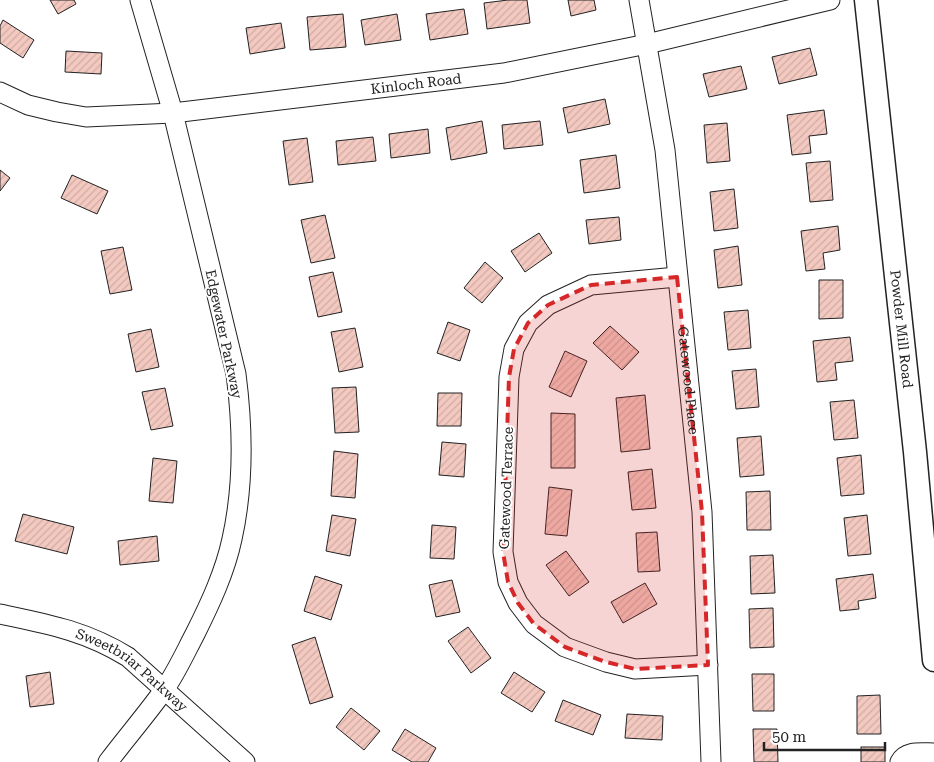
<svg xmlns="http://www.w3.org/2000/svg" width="934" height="762" viewBox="0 0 934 762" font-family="'Roboto Serif',serif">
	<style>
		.building { fill: url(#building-hatch); stroke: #222 }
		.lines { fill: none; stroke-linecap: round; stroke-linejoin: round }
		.minor-casing { stroke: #222; stroke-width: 21 }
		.major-casing { stroke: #222; stroke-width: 25 }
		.minor { stroke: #fff; stroke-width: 19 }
		.major { stroke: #fff; stroke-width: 22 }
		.marked { fill: #d62828; fill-opacity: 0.2; stroke: #d62828; stroke-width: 4; stroke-dasharray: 10 6; stroke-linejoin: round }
		.labels { text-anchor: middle; stroke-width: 4; stroke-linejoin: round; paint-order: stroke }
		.street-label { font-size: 14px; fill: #222; stroke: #fff }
	</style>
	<defs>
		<pattern id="building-hatch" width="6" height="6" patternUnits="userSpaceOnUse" patternTransform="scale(1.25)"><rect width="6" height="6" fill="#f3c9c0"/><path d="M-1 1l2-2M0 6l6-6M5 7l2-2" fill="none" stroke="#d0aca5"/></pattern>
	</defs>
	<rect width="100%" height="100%" fill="#fff"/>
	<g class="building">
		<polygon points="50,0 74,0 76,4 58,14"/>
		<polygon points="508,0 527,0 530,23 487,29 484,3"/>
		<polygon points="568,0 594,0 596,10 571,16"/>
		<polygon points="464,9 468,34 430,40 426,14"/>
		<polygon points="343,14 346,47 310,50 307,17"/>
		<polygon points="397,14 401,40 365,45 361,20"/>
		<polygon points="3,20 34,40 23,58 0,43 0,26"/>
		<polygon points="281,23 285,48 250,54 246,28"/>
		<polygon points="810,48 817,75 779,84 772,57"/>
		<polygon points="66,51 102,53 101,74 65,72"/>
		<polygon points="741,66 747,89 709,97 703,74"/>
		<polygon points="605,99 610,124 568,133 563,108"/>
		<polygon points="824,110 827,134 809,136 811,153 792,155 787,115"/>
		<polygon points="482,121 487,153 451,160 446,128"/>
		<polygon points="540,121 543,145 504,149 502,125"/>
		<polygon points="727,123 730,161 707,163 704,125"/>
		<polygon points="428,129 430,153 391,158 389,134"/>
		<polygon points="373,137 376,161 338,165 336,141"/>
		<polygon points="307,138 313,182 289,185 283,141"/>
		<polygon points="616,155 620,188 584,193 580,160"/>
		<polygon points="830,161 833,200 810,202 806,163"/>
		<polygon points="0,170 10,178 0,191"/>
		<polygon points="72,175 108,191 97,214 61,198"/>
		<polygon points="734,189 738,228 714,231 710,192"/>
		<polygon points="325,215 335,258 311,263 301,220"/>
		<polygon points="619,217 621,240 589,244 586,220"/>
		<polygon points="838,226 840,250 823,253 825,269 806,271 801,231"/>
		<polygon points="539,233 552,253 525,272 511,251"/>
		<polygon points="738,246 742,285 718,288 714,250"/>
		<polygon points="123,247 132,290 110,294 101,251"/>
		<polygon points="485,262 503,278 482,303 464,288"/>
		<polygon points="333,272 342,312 318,317 309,277"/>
		<polygon points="819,280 843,280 843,318 819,319"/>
		<polygon points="748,310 751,348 728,350 724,312"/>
		<polygon points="448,322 470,330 460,361 437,353"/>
		<polygon points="610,326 639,352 622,370 593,343"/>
		<polygon points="355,328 363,367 339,372 331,332"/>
		<polygon points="151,329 159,367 136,372 128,334"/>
		<polygon points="850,337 853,361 835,363 837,380 817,382 813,341"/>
		<polygon points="565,351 587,361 571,397 549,387"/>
		<polygon points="756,369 759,407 736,409 732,371"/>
		<polygon points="356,387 359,432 335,433 332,388"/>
		<polygon points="165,388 173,426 151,430 142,392"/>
		<polygon points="438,393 462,393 461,426 437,426"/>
		<polygon points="645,395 650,449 621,452 616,398"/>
		<polygon points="854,400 858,438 834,440 830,402"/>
		<polygon points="551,413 575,414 575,468 551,468"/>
		<polygon points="761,436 764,475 740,477 737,438"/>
		<polygon points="442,442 466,444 464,477 439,475"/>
		<polygon points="334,451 358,454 355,498 331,496"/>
		<polygon points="861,455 864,494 841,496 837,458"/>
		<polygon points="153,458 177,461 173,503 149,501"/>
		<polygon points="652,469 656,508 632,510 628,472"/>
		<polygon points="549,487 572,490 567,536 545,534"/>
		<polygon points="770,491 771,530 747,530 746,492"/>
		<polygon points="23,514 74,527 67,554 15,541"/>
		<polygon points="332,515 356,519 350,556 326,551"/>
		<polygon points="867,515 871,554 848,556 844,518"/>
		<polygon points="432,525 456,527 454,559 430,558"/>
		<polygon points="657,532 660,571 638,572 636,533"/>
		<polygon points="157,536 159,561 120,565 118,541"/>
		<polygon points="566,551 589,582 569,596 546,565"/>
		<polygon points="773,555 775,593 751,594 750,556"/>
		<polygon points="873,574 876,598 858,601 859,609 840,611 836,579"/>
		<polygon points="315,576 342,585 331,620 304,611"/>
		<polygon points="452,580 460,612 436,617 429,585"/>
		<polygon points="645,583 657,604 623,623 611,602"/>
		<polygon points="773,608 774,647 750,648 749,609"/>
		<polygon points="468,627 491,658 471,673 448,641"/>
		<polygon points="315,637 333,697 310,704 292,645"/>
		<polygon points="50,672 54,704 30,707 26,676"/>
		<polygon points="514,672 545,692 532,712 501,693"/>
		<polygon points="752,674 774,674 774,711 753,711"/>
		<polygon points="880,695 881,734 857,734 857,696"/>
		<polygon points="563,700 601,715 593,735 555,721"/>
		<polygon points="351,708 380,731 364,750 336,727"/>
		<polygon points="627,714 663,716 662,740 625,738"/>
		<polygon points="405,729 436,748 428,762 412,762 392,750"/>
		<polygon points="753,729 777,729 778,762 754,762"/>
		<rect x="861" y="747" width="24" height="15"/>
	</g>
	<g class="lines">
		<defs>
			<g id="minor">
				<path id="s1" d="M639,0L665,150L702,512L711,762"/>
				<path id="s2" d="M0,92L28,105L57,112L86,117L173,113L504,73L647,44L830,0"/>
				<polyline points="677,277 591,285 548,305 528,323 514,349 509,377 503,552 508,582 518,603 534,624 565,647 606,662 635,669 708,665"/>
				<path id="s3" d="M0,614C48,624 86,631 128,657L245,762"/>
				<path d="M108,762C126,738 146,715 164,690C176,673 185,653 195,634C210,604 225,572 232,539C244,485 243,428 236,374L173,113L140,0"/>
				<path d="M900,762C906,750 922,753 934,753"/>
			</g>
			<g id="major">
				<path id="s4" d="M866,0L915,452L934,660"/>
			</g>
		</defs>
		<use href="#minor" class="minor-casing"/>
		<use href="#major" class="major-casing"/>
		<use href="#minor" class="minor"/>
		<use href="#major" class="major"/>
	</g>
	<path class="marked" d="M677,277L702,512L708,665L635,669L606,662L565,647L534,624L518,603L508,582L503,552L509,377L514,349L528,323L548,305L591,285Z"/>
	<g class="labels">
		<g class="street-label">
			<text dy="5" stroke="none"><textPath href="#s2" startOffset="422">Kinloch Road</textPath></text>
			<text dy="5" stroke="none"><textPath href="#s4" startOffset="331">Powder Mill Road</textPath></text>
			<text transform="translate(224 334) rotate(78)" y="5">Edgewater Parkway</text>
			<text dy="5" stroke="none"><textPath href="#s1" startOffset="384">Gatewood Place</textPath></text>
			<text transform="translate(506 488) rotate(-88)" y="5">Gatewood Terrace</text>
			<text dy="5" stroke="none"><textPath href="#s3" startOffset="146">Sweetbriar Parkway</textPath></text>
		</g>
	</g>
	<path d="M764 742v8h121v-8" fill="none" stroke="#222222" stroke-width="2.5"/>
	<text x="772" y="742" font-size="15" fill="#222222" stroke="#ffffff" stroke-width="4" paint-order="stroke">50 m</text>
</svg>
